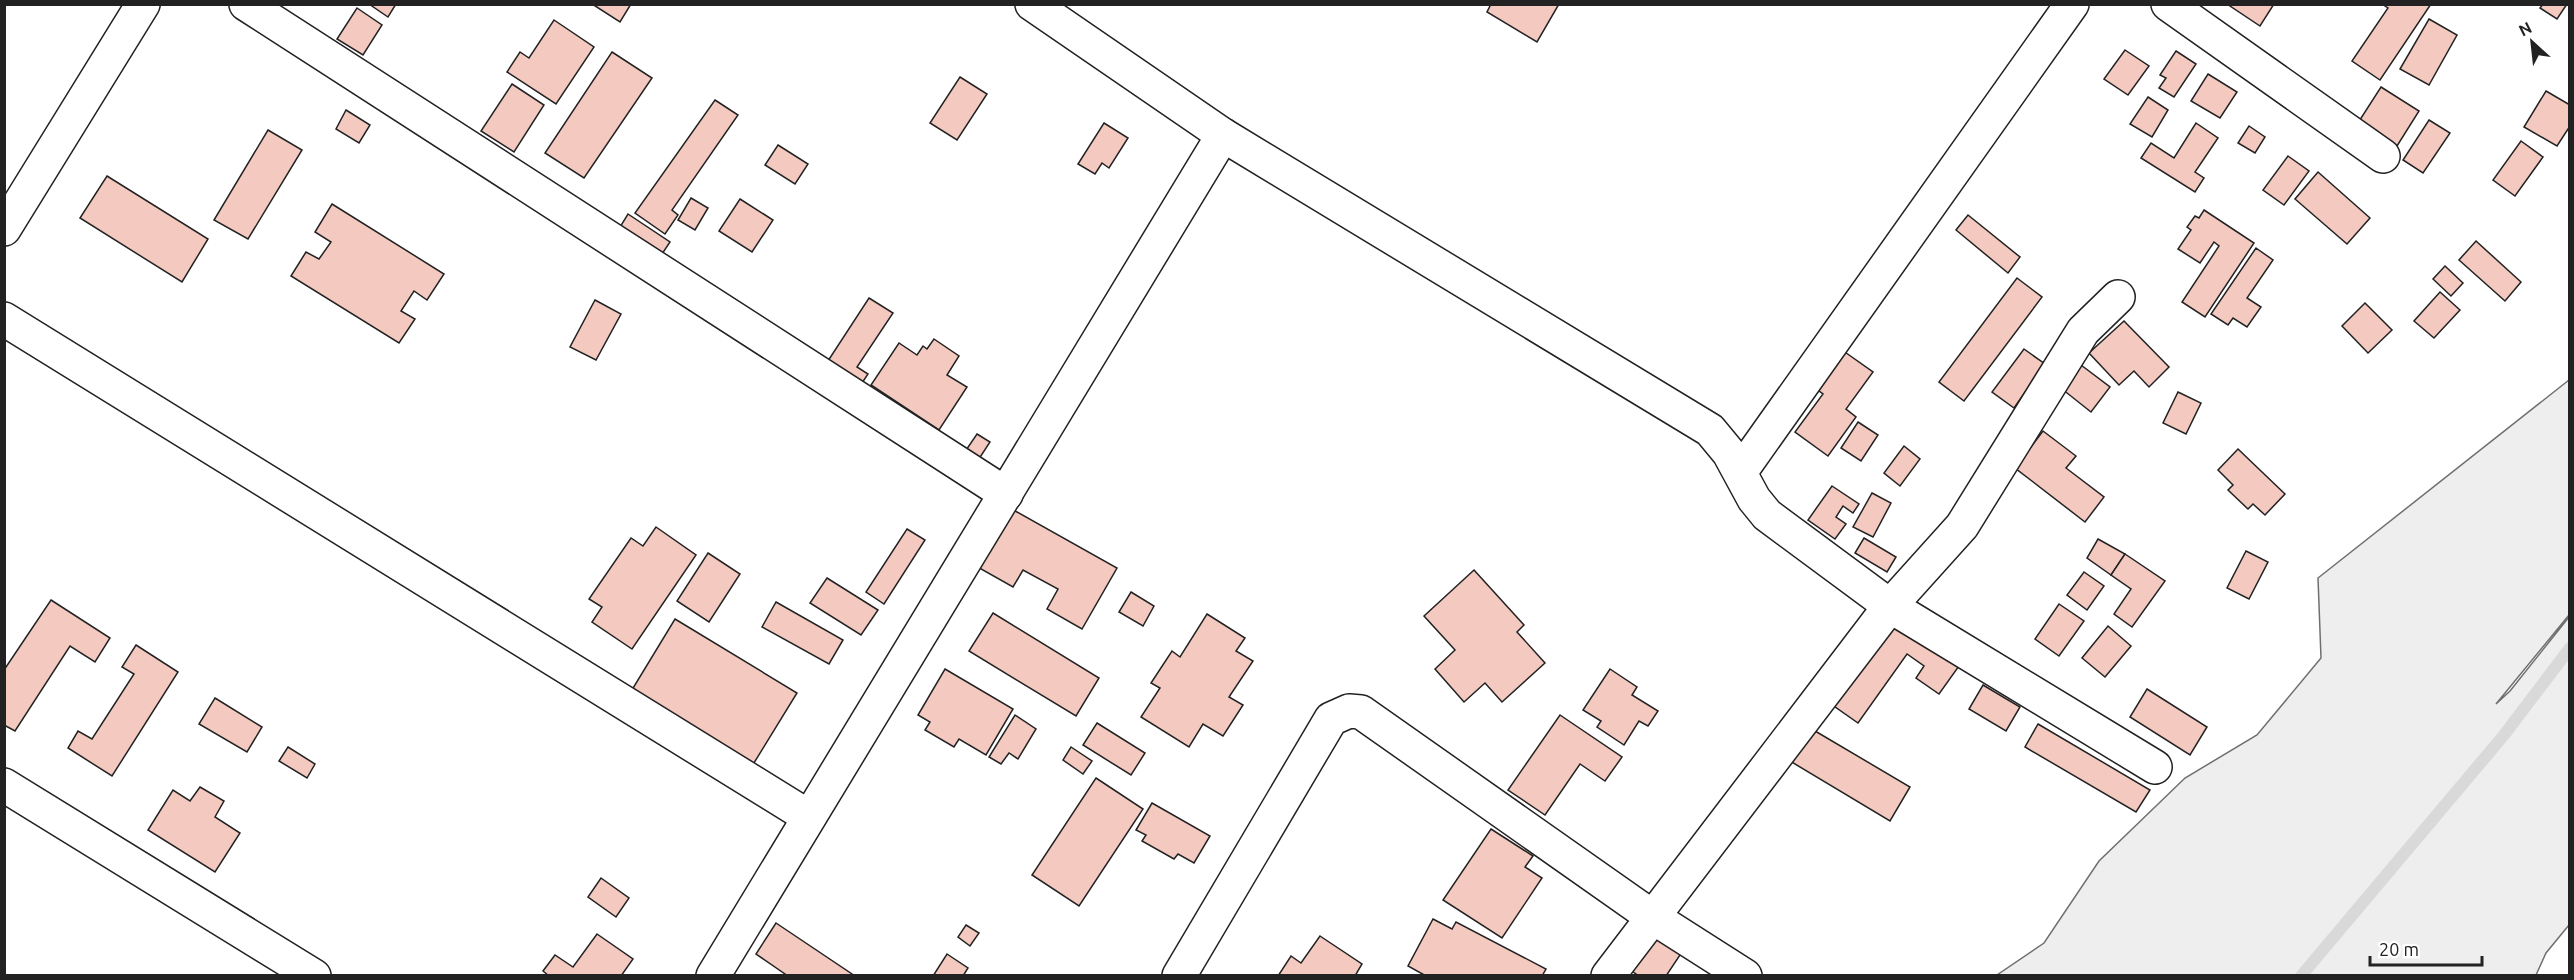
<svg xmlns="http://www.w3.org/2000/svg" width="2574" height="980" viewBox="0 0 2574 980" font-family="Ubuntu,sans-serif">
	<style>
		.green { fill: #eee; stroke: #6f6f6f; stroke-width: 1.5 }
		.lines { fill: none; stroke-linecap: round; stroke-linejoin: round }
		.stream { stroke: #d9d9d9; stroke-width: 12 }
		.building { fill: #f3c9c0; stroke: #222; stroke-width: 1.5 }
		.street-casing { stroke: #222; stroke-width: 36 }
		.street { stroke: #fff; stroke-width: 33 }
	</style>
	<rect width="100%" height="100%" fill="#fff"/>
	<polygon class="green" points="2569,380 2569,615 2496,704 2510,691 2569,617 2569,925 2546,953 2536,975 1997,975 2044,943 2099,861 2185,778 2257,735 2321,658 2318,578"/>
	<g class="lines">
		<polyline class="stream" points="2301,976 2504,735 2570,648"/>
	</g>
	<g class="building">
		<polygon points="369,4 396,4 388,17"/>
		<polygon points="592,4 631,4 620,22"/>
		<polygon points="1491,4 1559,4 1537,42 1487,12"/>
		<polygon points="2227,4 2274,4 2260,26"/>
		<polygon points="2382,4 2431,4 2380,80 2352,61 2388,8"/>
		<polygon points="2543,4 2567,4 2557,19 2540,8"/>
		<polygon points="357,8 382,25 363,55 337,39"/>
		<polygon points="2429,19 2457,35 2429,85 2400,69"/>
		<polygon points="554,20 594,47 556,104 507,72 520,52 529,58"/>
		<polygon points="2125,50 2149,66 2128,95 2104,79"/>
		<polygon points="2176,51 2196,64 2174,97 2159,88 2166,78 2160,75"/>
		<polygon points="612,52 652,78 584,178 545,153"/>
		<polygon points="2208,74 2237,92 2220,118 2191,101"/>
		<polygon points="960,77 987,94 957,140 930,123"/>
		<polygon points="512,84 544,105 514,152 481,131"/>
		<polygon points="2381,87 2419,111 2392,154 2354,129"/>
		<polygon points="2546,91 2570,105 2570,126 2557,146 2524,127"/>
		<polygon points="2148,97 2168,110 2152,137 2130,124"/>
		<polygon points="715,100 738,115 672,210 678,215 665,234 635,213"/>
		<polygon points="346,110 370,125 359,143 336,129"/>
		<polygon points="2429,120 2450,133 2423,173 2403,160"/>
		<polygon points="1104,123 1128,138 1109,168 1102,163 1095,174 1078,164"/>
		<polygon points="2196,123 2218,138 2195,172 2204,178 2195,192 2141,158 2151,143 2174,158"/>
		<polygon points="2249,126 2265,137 2255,153 2238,143"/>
		<polygon points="268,130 302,150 248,239 214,220"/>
		<polygon points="2521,141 2543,157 2515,196 2493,180"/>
		<polygon points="778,145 808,164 795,184 765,165"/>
		<polygon points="2288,156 2309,171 2284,205 2263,190"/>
		<polygon points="2318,172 2370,218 2347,244 2295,199"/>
		<polygon points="107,176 208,239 182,282 80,218"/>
		<polygon points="691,198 708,208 695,230 678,220"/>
		<polygon points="740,199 773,220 752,252 719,231"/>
		<polygon points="332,204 444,274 427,300 414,291 401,311 415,319 399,343 291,276 306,252 319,259 331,242 315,232"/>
		<polygon points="2204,210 2254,243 2205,317 2182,302 2219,246 2214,242 2200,263 2178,249 2191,230 2187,227 2195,216 2199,218"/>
		<polygon points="628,214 670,242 658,260 620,227"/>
		<polygon points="1968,215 2020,257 2008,273 1956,230"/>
		<polygon points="2476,241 2521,282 2505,301 2459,260"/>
		<polygon points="2256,248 2273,260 2247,298 2261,307 2247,327 2233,318 2228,325 2211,314"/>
		<polygon points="2445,266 2463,283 2451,296 2433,279"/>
		<polygon points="2017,278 2042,297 1964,401 1939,382"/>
		<polygon points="2440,292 2460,310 2434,338 2414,321"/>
		<polygon points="869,298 893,313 857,367 868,374 858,389 824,367"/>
		<polygon points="595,300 621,314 596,360 570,347"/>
		<polygon points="2365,303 2392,330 2368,353 2342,326"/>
		<polygon points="2124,321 2169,367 2149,387 2134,371 2119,385 2089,353"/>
		<polygon points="934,339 959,356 947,375 967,387 939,430 871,385 899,343 917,355 923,346 927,349"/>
		<polygon points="2024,349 2045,364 2014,408 1992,392"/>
		<polygon points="1842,350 1873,372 1846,409 1856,417 1828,456 1795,432 1823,394 1815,388"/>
		<polygon points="2081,365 2110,387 2091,412 2062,389"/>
		<polygon points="2178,392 2201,403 2186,434 2163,423"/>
		<polygon points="1858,422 1878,435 1861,461 1841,448"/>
		<polygon points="2043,431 2076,456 2066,468 2104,497 2085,522 2015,468"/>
		<polygon points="977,434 990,442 975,465 962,456"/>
		<polygon points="1904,446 1920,459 1900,486 1884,473"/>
		<polygon points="2238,449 2285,494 2265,515 2253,504 2248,509 2228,490 2233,485 2218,470"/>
		<polygon points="1832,486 1859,504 1853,513 1843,506 1836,517 1846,524 1835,539 1808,520"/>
		<polygon points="1872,493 1891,503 1873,537 1853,527"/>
		<polygon points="1008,507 1117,568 1082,629 1047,609 1058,589 1023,570 1013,587 974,565"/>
		<polygon points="656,527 696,555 632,649 592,622 602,607 589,599 631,538 643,546"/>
		<polygon points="907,529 925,540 884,604 866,592"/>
		<polygon points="1864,538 1896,557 1887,572 1855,553"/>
		<polygon points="2098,539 2125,554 2111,575 2087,558"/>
		<polygon points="2246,551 2268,562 2249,599 2227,588"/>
		<polygon points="708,553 740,574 709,622 677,601"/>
		<polygon points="2125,554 2165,581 2132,627 2114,614 2131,589 2111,575"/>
		<polygon points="1474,570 1524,625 1517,632 1545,663 1502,702 1485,683 1464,702 1435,669 1455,650 1424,616"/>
		<polygon points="2084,572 2104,586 2087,610 2067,595"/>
		<polygon points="827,578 878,610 861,635 810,603"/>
		<polygon points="1131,592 1154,606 1143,626 1119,612"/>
		<polygon points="51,600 110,638 95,662 70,646 15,731 4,725 4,670"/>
		<polygon points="776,602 843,640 829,664 762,627"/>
		<polygon points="2059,604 2084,621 2059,656 2035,639"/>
		<polygon points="993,613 1099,678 1076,716 969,651"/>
		<polygon points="1207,614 1245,638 1236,651 1253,661 1229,697 1243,705 1223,736 1203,724 1189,747 1141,717 1160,688 1151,683 1172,651 1180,657"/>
		<polygon points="675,619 797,693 749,771 627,698"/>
		<polygon points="1891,619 1959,666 1939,694 1916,678 1924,666 1907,654 1858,723 1831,704"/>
		<polygon points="2108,626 2131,646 2105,677 2082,658"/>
		<polygon points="136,645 178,672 112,776 68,748 78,731 92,739 134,674 122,667"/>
		<polygon points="945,669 1013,709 986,755 959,739 954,747 925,730 930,722 918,715"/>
		<polygon points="1610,669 1637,687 1632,695 1658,711 1648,726 1639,721 1624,745 1597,727 1601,721 1583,710"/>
		<polygon points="1983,685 2020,707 2006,731 1969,709"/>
		<polygon points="2147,689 2207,727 2190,755 2130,717"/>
		<polygon points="215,698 262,727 247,752 199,724"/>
		<polygon points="1015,715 1036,729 1018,759 1009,753 1001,764 989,757"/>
		<polygon points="1560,715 1622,757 1605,781 1580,764 1545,815 1508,790"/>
		<polygon points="1097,723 1145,753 1131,775 1083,745"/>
		<polygon points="2038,724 2150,790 2136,812 2025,747"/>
		<polygon points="1810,728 1910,787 1890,821 1790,761"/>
		<polygon points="288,747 315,764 307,778 279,761"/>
		<polygon points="1071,747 1092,761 1083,774 1063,760"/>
		<polygon points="1096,778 1143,809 1079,906 1032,875"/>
		<polygon points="200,787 224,801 215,817 240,833 215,872 148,830 173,790 190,801"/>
		<polygon points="1152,803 1210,836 1194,863 1178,854 1174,859 1142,841 1146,835 1136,830"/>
		<polygon points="1491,829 1533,856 1525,867 1542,878 1502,938 1443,900"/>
		<polygon points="601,878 629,898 616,917 588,897"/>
		<polygon points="1433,919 1452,929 1456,922 1546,969 1542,976 1426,976 1408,966"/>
		<polygon points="776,923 855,976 788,976 756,954"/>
		<polygon points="966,925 979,933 970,946 958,937"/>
		<polygon points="1652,933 1682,952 1666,976 1639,976 1629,969"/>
		<polygon points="597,934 633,959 621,976 549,976 543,971 555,955 573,967"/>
		<polygon points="1320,936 1362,964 1355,976 1278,976 1291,956 1301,963"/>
		<polygon points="947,954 968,968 963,976 933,976"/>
	</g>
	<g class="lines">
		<defs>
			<g id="street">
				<polyline points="246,4 1006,494"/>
				<polyline points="1032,4 1223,135 1710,430 1729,453 1754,499 1767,515 1890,606 1608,976"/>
				<polyline points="2168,4 2383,156"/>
				<polyline points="4,229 143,4"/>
				<polyline points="2118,297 2083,331 1962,526 1890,606 2155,767"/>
				<polyline points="4,319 809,817"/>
				<polyline points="1741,471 2072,4"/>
				<polyline points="4,785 314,976"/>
				<polyline points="713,976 1223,135"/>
				<polyline points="1179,976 1331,719 1349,711 1361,712 1651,916 1745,976"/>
			</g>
		</defs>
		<use href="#street" class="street-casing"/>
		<use href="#street" class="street"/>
	</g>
	<rect width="2574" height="980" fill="none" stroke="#222222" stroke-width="12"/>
	<g transform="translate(2532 42) rotate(333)" stroke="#ffffff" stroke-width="4.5" paint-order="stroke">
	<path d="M0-4.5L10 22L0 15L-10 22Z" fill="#222222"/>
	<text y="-9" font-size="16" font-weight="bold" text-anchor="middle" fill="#222222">N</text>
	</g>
	<path d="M2370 956v9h112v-9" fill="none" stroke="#222222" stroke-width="3"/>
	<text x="2379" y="956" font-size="18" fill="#222222" stroke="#ffffff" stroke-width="4.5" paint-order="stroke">20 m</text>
</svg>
